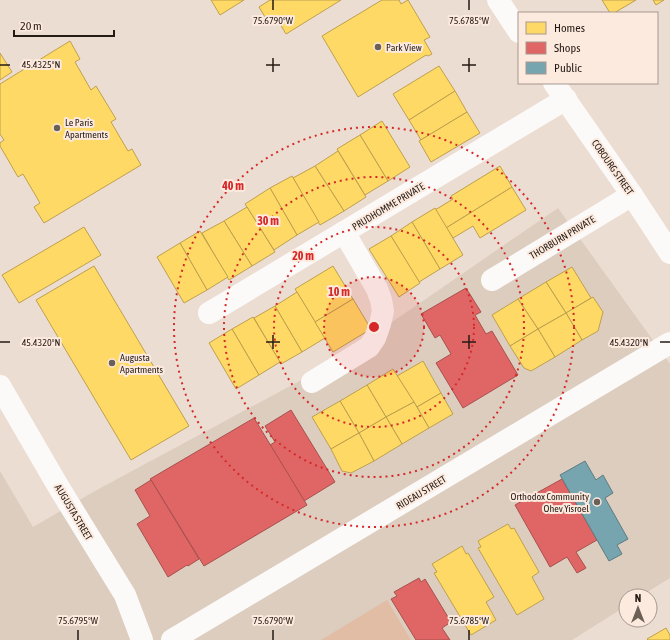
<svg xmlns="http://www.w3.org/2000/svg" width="670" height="640" viewBox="0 0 670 640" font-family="'Asap Condensed',sans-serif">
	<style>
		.commercial { fill: #dccdbf }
		.green { fill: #e1bda5 }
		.homes { fill: #ffd966; stroke: #bea04d }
		.shops { fill: #e06666; stroke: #a8504d }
		.public { fill: #76a5af; stroke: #5e7c80 }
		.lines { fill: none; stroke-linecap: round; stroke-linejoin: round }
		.minor { stroke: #fcfaf8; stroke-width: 22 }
		.tertiary { stroke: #fcfaf8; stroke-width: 22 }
		.primary { stroke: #fcfaf8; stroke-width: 22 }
		.ticks { fill: none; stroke: #251b14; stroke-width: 1.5 }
		.ring { fill: none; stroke: #d62828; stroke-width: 2; stroke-dasharray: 2 4 }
		.poi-dot { fill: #6b5f56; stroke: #fceadf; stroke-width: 1.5 }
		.labels { text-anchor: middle; stroke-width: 4; stroke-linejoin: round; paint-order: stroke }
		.poi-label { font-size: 10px; fill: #251b14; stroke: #fceadf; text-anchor: start }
		.street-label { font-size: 10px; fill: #251b14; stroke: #fceadf }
		.ticks-label { font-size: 10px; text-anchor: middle; fill: #251b14; stroke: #fceadf; stroke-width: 4; stroke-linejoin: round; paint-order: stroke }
		.centre { fill: #d62828; stroke: #fceadf; stroke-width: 2 }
		.ring-label { font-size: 12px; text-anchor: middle; font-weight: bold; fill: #d62828; stroke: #fceadf; stroke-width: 4; stroke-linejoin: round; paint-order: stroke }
	</style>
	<rect width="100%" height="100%" fill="#ecddd2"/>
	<polygon class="commercial" points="558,208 670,364 670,578 641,596 626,596 626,606 572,640 0,640 0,471 33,527 95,491 331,364"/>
	<polygon class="green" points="387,600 411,640 321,640"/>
	<g class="homes">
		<polygon points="211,0 244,0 220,15"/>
		<polygon points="270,0 341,0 286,34 276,17 268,22 259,7"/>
		<polygon points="382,0 399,0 401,4 408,0 430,37 424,40 432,54 428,56 426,55 358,97 322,36"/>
		<polygon points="602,0 636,0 614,13 610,13"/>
		<polygon points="653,0 664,0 656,5"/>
		<polygon points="70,41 80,59 75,62 91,90 96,86 116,119 111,122 128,151 132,149 141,165 44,223 34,207 40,203 23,174 18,177 0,146 0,143 4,140 0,134 0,84"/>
		<polygon points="0,53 12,72 0,80"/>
		<polygon points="439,66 455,91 409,120 393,94"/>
		<polygon points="455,91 467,112 421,140 409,120"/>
		<polygon points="467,112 480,133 431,162 419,141"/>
		<polygon points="382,121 410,167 388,181 360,135"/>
		<polygon points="360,135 388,181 365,195 337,149"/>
		<polygon points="338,151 366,197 344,211 315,166"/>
		<polygon points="315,166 344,211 320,225 293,178"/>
		<polygon points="500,166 512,187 446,228 435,210 453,199 451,196"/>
		<polygon points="292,176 319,222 297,235 270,188"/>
		<polygon points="512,187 526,210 480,238 473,226 453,238 446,228"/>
		<polygon points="270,188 297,235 274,250 245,204"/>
		<polygon points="247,207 275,252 252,266 224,221"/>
		<polygon points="435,208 463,255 440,269 412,222"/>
		<polygon points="224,221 252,266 229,280 202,233"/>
		<polygon points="412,222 440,269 419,282 391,236"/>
		<polygon points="84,227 101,255 19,303 2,275"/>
		<polygon points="200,231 228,277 207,290 180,243"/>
		<polygon points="391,236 420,283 399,297 369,249"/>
		<polygon points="180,243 207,290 184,303 157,257"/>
		<polygon points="94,266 189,426 131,460 36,300"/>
		<polygon points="333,266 353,299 315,322 295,289"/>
		<polygon points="572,267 591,298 566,313 546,282"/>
		<polygon points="546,282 566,313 538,329 518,299"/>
		<polygon points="297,292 325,338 302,352 275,306"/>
		<polygon points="593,297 603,312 598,331 582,340 566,313"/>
		<polygon points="353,299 371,329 333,352 315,322"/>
		<polygon points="518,299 538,329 510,346 492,315"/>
		<polygon points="275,306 302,352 281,364 254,318"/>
		<polygon points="566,313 582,340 555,357 538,329"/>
		<polygon points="253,317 280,362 259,375 232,329"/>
		<polygon points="232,329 259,375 236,389 209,343"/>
		<polygon points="538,329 555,357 531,371 524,368 510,346"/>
		<polygon points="423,361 441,393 417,407 397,376"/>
		<polygon points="393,369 414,402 386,417 367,385"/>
		<polygon points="367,385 386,417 359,433 340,401"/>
		<polygon points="441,393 453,414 429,428 417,407"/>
		<polygon points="340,401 359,433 331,449 312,417"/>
		<polygon points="414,402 429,428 402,444 386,417"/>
		<polygon points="386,417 402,444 374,461 359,433"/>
		<polygon points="359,433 374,461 351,473 342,471 331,449"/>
		<polygon points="508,524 511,529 514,528 539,572 532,577 544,599 517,615 478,548 481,547 478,541"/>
		<polygon points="462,546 466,554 468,553 494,597 486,602 496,620 471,635 434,573 437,572 432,564"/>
		<polygon points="666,628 670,635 670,640 648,640 647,639"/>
	</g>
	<g class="shops">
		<polygon points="466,288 481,312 475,315 486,334 492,331 518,375 463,408 436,363 451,354 440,335 435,338 421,314"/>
		<polygon points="291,410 335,482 304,501 270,445 275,442 265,426"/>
		<polygon points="254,418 307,505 204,566 151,480 150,479"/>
		<polygon points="562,479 597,540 576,552 586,568 577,573 567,557 550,567 515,505"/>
		<polygon points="151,480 199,559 188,566 187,565 168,577 137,524 150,516 135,490"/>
		<polygon points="419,578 421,582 425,579 451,622 442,628 450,640 416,640 391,599 397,596 394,592"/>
	</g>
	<polygon class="public" points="585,461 596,480 603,475 613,493 605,498 628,539 617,545 622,554 609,561 560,475"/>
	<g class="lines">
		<g class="minor">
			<polyline points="492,280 632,195"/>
			<polyline points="209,313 566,99"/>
			<polyline points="312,382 369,347 375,338 380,324 383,311 381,300 377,289 344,232"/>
			<polyline points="0,386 58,486 125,595 142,640"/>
		</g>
		<g class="tertiary">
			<polyline points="498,0 519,32"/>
			<polyline points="554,83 632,195 670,253"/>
		</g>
		<polyline class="primary" points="172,640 670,343"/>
	</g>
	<path class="ticks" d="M273,0V10M469,0V10M273,58V72M469,58V72M0,65H10M266,65H280M462,65H476M273,335V349M469,335V349M0,342H10M266,342H280M462,342H476M660,342H670M78,630V640M273,630V640M469,630V640"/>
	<circle cx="374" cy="327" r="50" fill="#d62828" fill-opacity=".12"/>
	<g class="ring">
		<circle cx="374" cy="327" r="50"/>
		<circle cx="374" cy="327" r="100"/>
		<circle cx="374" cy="327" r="150"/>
		<circle cx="374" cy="327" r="200"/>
	</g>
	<g class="poi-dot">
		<circle cx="378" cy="47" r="4"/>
		<circle cx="57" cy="128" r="4"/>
		<circle cx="112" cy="363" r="4"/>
		<circle cx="597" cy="502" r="4"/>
	</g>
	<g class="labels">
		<g class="poi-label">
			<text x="386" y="51">Park View</text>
			<text x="65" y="126">Le Paris<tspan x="65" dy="12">Apartments</tspan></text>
			<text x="120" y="361">Augusta<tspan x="120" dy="12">Apartments</tspan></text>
			<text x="589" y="500" text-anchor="end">Orthodox Community<tspan x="589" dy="12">Ohev Yisroel</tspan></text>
		</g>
		<g class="street-label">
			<text transform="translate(613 167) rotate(55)" y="4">COBOURG STREET</text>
			<text transform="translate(388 206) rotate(-31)" y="4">PRUDHOMME PRIVATE</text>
			<text transform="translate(562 237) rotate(-31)" y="4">THORBURN PRIVATE</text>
			<text transform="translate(421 492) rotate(-31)" y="4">RIDEAU STREET</text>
			<text transform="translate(74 512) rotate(59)" y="4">AUGUSTA STREET</text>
		</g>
	</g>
	<g class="ticks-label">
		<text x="273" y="24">75.6790°W</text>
		<text x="469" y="24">75.6785°W</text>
		<text x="41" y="68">45.4325°N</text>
		<text x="41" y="346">45.4320°N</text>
		<text x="629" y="346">45.4320°N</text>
		<text x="78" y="624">75.6795°W</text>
		<text x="273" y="624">75.6790°W</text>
		<text x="469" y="624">75.6785°W</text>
	</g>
	<circle cx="374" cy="327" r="6" class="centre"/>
	<g class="ring-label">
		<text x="233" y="190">40 m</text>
		<text x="268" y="225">30 m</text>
		<text x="303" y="260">20 m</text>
		<text x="339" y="296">10 m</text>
	</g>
	<rect x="518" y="12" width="140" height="72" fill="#fceadf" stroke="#a6978e"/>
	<rect x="526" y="22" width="20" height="12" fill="#ffd966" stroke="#a6978e"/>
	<text x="554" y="32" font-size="12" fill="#251b14">Homes</text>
	<rect x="526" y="42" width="20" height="12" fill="#e06666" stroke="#a6978e"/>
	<text x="554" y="52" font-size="12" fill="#251b14">Shops</text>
	<rect x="526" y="62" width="20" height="12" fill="#76a5af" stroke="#a6978e"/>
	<text x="554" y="72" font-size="12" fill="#251b14">Public</text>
	<g transform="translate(638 608)"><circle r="19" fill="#fceadf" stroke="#a6978e"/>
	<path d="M0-3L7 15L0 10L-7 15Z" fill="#6b5f56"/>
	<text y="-6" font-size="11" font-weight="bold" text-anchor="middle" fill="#251b14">N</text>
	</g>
	<path d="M14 30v6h100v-6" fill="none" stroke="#251b14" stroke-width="2"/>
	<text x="20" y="30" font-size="12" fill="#251b14" stroke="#fceadf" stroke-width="3" paint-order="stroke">20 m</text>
</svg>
